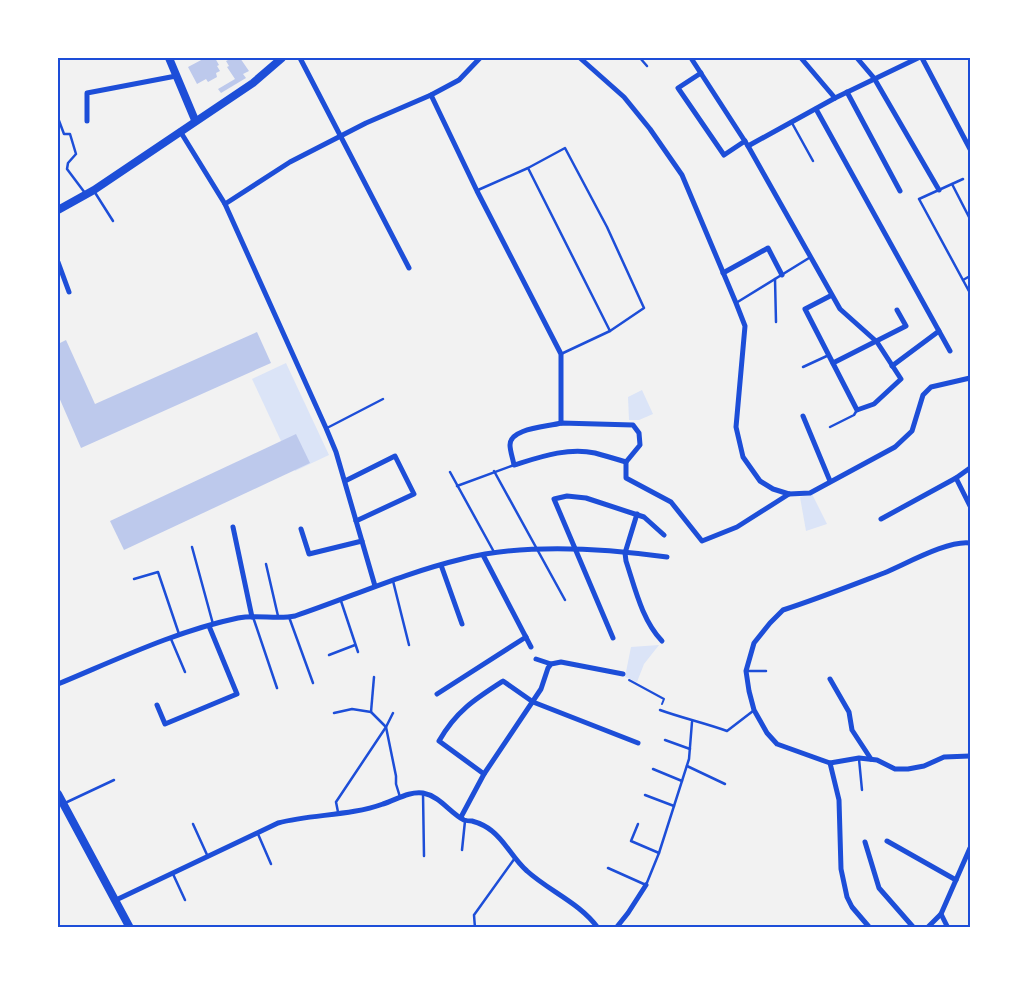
<svg xmlns="http://www.w3.org/2000/svg" width="1028" height="985" viewBox="0 0 1028 985" font-family="'Alegreya Sans',sans-serif">
	<style>
		.green { fill: #dbe4f7 }
		.building { fill: #bdc9ec }
		.lines { fill: none; stroke-linecap: round; stroke-linejoin: round }
		.path { stroke: #1d4ed8; stroke-width: 2 }
		.service { stroke: #1d4ed8; stroke-width: 2.5 }
		.minor { stroke: #1d4ed8; stroke-width: 5 }
		.primary { stroke: #1d4ed8; stroke-width: 8 }
		.neatline { fill: none; stroke: #1d4ed8; stroke-width: 2 }
	</style>
	<rect width="100%" height="100%" fill="#f2f2f2"/>
	<g class="green">
		<polygon points="286,363 329,455 295,471 252,379"/>
		<polygon points="642,390 653,414 639,420 629,420 628,397"/>
		<polygon points="812,494 827,524 806,531 800,497"/>
		<polygon points="659,645 644,664 637,682 625,677 631,647"/>
	</g>
	<g class="building">
		<polygon points="205,58 215,58 219,65 217,66 220,71 216,73 217,77 208,82 206,79 197,84 188,67"/>
		<polygon points="232,58 240,58 249,71 243,74 246,78 221,93 218,89 235,79 227,67 229,66 226,61"/>
		<polygon points="257,332 271,363 81,448 58,395 58,344 66,340 95,404"/>
		<polygon points="296,434 310,463 124,550 110,521"/>
	</g>
	<g class="lines">
		<polyline class="path" points="629,680 664,699 662,704"/>
		<g class="service">
			<polyline points="640,58 647,66"/>
			<polyline points="58,118 64,134 70,134 76,154 68,163 67,169 85,193"/>
			<polyline points="792,123 813,161"/>
			<polyline points="528,168 610,331"/>
			<polyline points="963,179 919,199 970,293"/>
			<polyline points="952,184 970,219"/>
			<polyline points="478,190 528,168 565,148 607,227 644,308 610,331 561,354"/>
			<polyline points="94,191 113,221"/>
			<polyline points="775,279 776,322"/>
			<polyline points="963,280 970,276"/>
			<polyline points="736,303 809,258"/>
			<polyline points="803,367 829,355"/>
			<polyline points="830,427 854,415 857,410"/>
			<polyline points="327,428 383,399"/>
			<polyline points="494,471 565,600"/>
			<polyline points="450,472 494,552"/>
			<polyline points="457,486 514,465"/>
			<polyline points="192,547 213,624"/>
			<polyline points="266,564 278,616"/>
			<polyline points="134,579 158,572 179,634"/>
			<polyline points="393,581 409,645"/>
			<polyline points="341,601 358,652"/>
			<polyline points="253,617 277,688"/>
			<polyline points="289,617 313,683"/>
			<polyline points="171,639 185,672"/>
			<polyline points="329,655 355,645"/>
			<polyline points="747,671 766,671"/>
			<path d="M660,710C682,718 705,723 727,731L753,711"/>
			<polyline points="371,712 374,677"/>
			<polyline points="334,713 352,709 371,712 386,727 396,776 396,784 400,797"/>
			<polyline points="665,740 690,749"/>
			<polyline points="859,759 862,790"/>
			<polyline points="687,766 725,784"/>
			<polyline points="653,769 682,781"/>
			<polyline points="423,793 424,856"/>
			<polyline points="645,795 674,806"/>
			<polyline points="65,803 114,780"/>
			<polyline points="338,812 336,802 386,727 393,713"/>
			<polyline points="193,824 208,857"/>
			<polyline points="638,824 631,841 659,853"/>
			<polyline points="258,834 271,864"/>
			<polyline points="462,850 465,821"/>
			<polyline points="608,868 646,885 659,853 689,759 692,722"/>
			<polyline points="173,874 185,900"/>
			<polyline points="475,928 474,915 515,858"/>
		</g>
		<g class="minor">
			<polyline points="300,58 409,268"/>
			<polyline points="580,58 624,97 650,129 682,175 736,303 745,326 736,427 743,457 760,481 773,489 789,494 810,493 895,447 912,431 923,395 931,387 970,378"/>
			<polyline points="691,58 748,146 840,309 877,342 901,379 874,404 857,410 805,309 832,295"/>
			<polyline points="801,58 835,98"/>
			<polyline points="857,58 874,78 939,190"/>
			<polyline points="922,58 970,149"/>
			<polyline points="701,73 678,88 724,155 745,141"/>
			<polyline points="847,92 900,191"/>
			<polyline points="431,95 477,191 561,354 561,423"/>
			<polyline points="816,109 950,351"/>
			<polyline points="87,121 87,93 176,76"/>
			<polyline points="180,131 225,204 326,428 336,452 375,586"/>
			<polyline points="748,146 835,98 918,58"/>
			<polyline points="225,204 290,162 366,123 431,95 459,80 480,58"/>
			<polyline points="58,262 69,292"/>
			<polyline points="723,273 768,248 782,275"/>
			<polyline points="833,363 906,326 897,310"/>
			<polyline points="892,366 939,331"/>
			<polyline points="803,416 830,481"/>
			<path d="M561,423L633,425L639,433L640,445L626,462C616,459 606,456 595,453C568,447 540,457 514,465C513,459 510,451 510,445C510,428 547,427 561,423Z"/>
			<polyline points="626,462 626,478 671,502 702,541 737,527 789,494"/>
			<polyline points="956,478 970,468"/>
			<polyline points="345,481 395,456 414,494 356,521"/>
			<path d="M637,514L625,553L626,561C635,588 642,620 662,641"/>
			<polyline points="881,519 956,478 970,506"/>
			<polyline points="233,527 252,617"/>
			<polyline points="301,529 309,554 362,541"/>
			<path d="M970,543C948,540 906,564 884,573C850,586 817,599 783,610L770,623L754,643L746,671L749,691L754,710L767,733L777,744L830,763L859,758L877,760L895,769H908L924,766L944,757L970,756"/>
			<polyline points="483,555 531,647"/>
			<polyline points="441,565 462,624"/>
			<polyline points="613,638 554,499 567,496 586,498 644,517 664,535"/>
			<polyline points="536,659 551,664"/>
			<polyline points="830,679 849,712 852,730 871,759"/>
			<path d="M58,684C116,660 176,631 238,618C257,614 277,620 295,616C351,597 404,573 462,559C525,543 602,548 667,557"/>
			<polyline points="437,694 526,637"/>
			<polyline points="157,705 165,724 237,694 209,626"/>
			<polyline points="830,763 839,800 841,869 847,897 852,907 870,928"/>
			<path d="M484,774L439,741C456,711 475,699 503,681L533,702L638,743"/>
			<polyline points="461,817 484,774 541,689 548,668 551,664 561,662 623,674"/>
			<polyline points="887,841 956,880"/>
			<polyline points="865,842 879,888 914,928"/>
			<path d="M116,900L278,823C312,814 350,816 383,804C396,800 409,791 423,793C440,796 450,813 464,820C467,821 469,821 472,821C479,823 486,826 492,831C506,842 513,859 527,871C549,891 580,903 598,928"/>
			<polyline points="941,914 948,928"/>
			<polyline points="616,928 628,913 646,885"/>
			<polyline points="927,928 941,914 970,848"/>
		</g>
		<g class="primary">
			<polyline points="169,58 195,120"/>
			<polyline points="58,210 94,190 253,83 282,58"/>
			<polyline points="58,794 130,928"/>
		</g>
	</g>
	<rect width="1028" height="985" fill="none" stroke="#ffffff" stroke-width="118"/>
	<rect x="59" y="59" width="910" height="867" class="neatline"/>
</svg>
